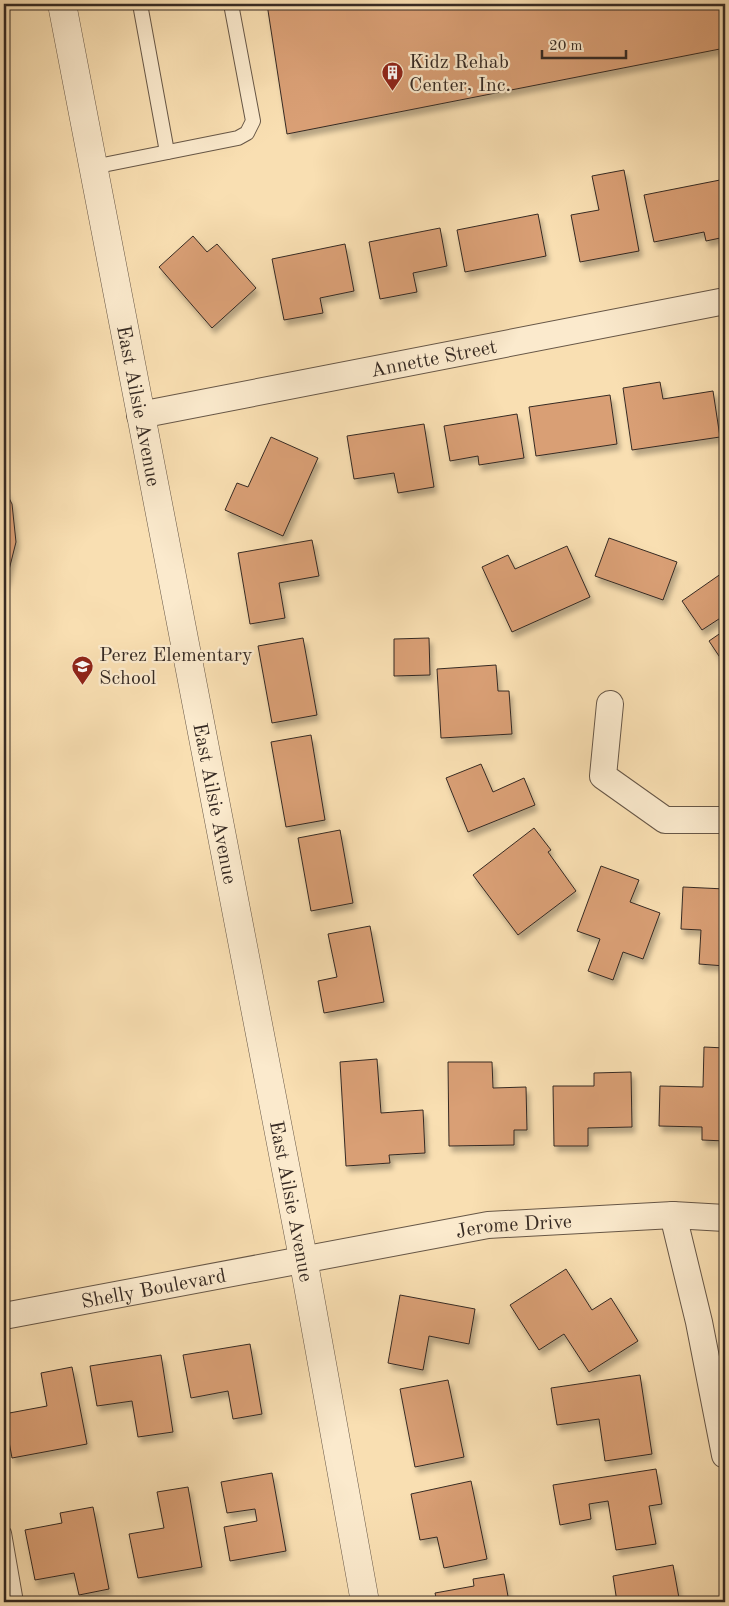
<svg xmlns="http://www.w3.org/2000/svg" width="729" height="1606" viewBox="0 0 729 1606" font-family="'Old Standard TT',serif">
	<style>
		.building { fill: #d99f74; stroke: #362a23; filter: url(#shadow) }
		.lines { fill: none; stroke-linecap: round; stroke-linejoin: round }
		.service-casing { stroke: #675747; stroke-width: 16 }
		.minor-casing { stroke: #675747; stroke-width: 28 }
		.tertiary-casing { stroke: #675747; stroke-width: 29 }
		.service { stroke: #fbeacd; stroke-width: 14 }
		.minor { stroke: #fbeacd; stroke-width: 26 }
		.tertiary { stroke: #fbeacd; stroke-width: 28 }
		.labels { text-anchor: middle; stroke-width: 4.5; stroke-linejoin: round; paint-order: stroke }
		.poi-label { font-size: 20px; fill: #362a23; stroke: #fbeacd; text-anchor: start }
		.street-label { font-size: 20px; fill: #362a23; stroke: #fbeacd }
	</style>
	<defs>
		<filter id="shadow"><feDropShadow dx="3" dy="5.5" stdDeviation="2.5" flood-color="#0004"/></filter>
	</defs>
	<rect width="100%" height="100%" fill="#f9dfb2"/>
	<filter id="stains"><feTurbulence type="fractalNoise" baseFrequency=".004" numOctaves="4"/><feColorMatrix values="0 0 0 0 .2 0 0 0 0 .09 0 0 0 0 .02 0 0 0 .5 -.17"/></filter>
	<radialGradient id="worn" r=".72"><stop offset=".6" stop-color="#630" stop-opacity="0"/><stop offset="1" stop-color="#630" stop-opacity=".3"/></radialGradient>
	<g class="building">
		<polygon points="267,4 725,4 725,48 287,134"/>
		<polygon points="624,170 639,251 580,262 571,215 599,210 592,176"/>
		<polygon points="720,180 725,207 725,237 706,241 704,232 654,242 644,195"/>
		<polygon points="538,214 546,256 465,272 457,230"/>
		<polygon points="440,228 447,266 413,273 417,292 380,299 369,242"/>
		<polygon points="193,236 207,252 217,244 256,288 212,328 159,267"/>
		<polygon points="345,244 354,291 320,298 323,313 284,320 272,259"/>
		<polygon points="660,382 663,399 713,391 720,437 632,450 623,388"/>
		<polygon points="610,395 617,444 536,456 529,407"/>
		<polygon points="517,414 524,458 479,465 478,456 450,461 444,426"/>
		<polygon points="424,424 434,487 398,493 394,473 354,479 347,436"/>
		<polygon points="271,437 318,458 283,536 225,510 237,483 248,487"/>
		<polygon points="4,488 12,504 16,542 7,578 4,584"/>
		<polygon points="609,538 677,562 663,600 595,576"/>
		<polygon points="312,540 319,576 279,583 285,618 250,624 238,553"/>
		<polygon points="567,546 590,597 512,632 482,567 508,555 515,569"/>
		<polygon points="725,571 725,615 702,630 682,601"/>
		<polygon points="725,630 725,665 709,641"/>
		<polygon points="303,638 317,715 272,723 258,646"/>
		<polygon points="429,638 430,675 394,676 394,639"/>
		<polygon points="496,665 498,691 509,691 512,734 441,738 437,669"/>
		<polygon points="311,735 325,820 286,827 271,742"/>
		<polygon points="481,764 493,792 524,778 535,805 468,832 446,778"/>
		<polygon points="534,828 551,850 548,852 576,891 518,935 473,875"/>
		<polygon points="340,830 353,903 311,911 298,838"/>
		<polygon points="601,866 639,880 630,902 660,913 643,959 623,952 613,980 588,971 600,939 577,931"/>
		<polygon points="683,887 725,889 725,966 699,964 701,930 681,929"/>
		<polygon points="370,926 384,1002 324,1013 318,981 337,977 328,934"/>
		<polygon points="704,1047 725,1048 725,1141 702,1140 702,1127 659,1126 660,1086 703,1087"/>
		<polygon points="377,1059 381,1113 423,1110 425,1153 389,1155 390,1163 346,1166 340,1062"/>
		<polygon points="448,1062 492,1062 493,1088 526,1087 527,1130 514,1130 514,1145 449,1146"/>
		<polygon points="631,1072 632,1127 588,1128 588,1146 554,1146 553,1086 594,1086 594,1073"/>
		<polygon points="566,1269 592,1310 611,1298 638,1341 589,1372 564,1334 539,1350 510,1305"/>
		<polygon points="400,1295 475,1309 469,1344 429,1336 423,1370 388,1363"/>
		<polygon points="250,1344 262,1414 233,1419 228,1391 191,1398 183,1355"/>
		<polygon points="161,1355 173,1432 138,1437 132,1401 97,1406 90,1366"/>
		<polygon points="72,1367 87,1444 12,1458 4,1414 47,1406 41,1373"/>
		<polygon points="640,1375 652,1454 605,1461 599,1419 557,1425 551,1388"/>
		<polygon points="448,1380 464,1457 415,1467 400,1389"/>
		<polygon points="656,1469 662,1504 649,1506 656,1544 616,1550 608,1501 589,1504 591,1519 560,1525 553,1485"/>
		<polygon points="272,1473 286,1551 230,1561 224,1527 257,1521 255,1509 227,1513 221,1482"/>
		<polygon points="471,1481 487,1559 444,1568 437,1537 420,1540 411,1494"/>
		<polygon points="188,1487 202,1567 138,1578 129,1534 164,1528 157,1492"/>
		<polygon points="93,1507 109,1589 79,1595 74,1573 35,1580 25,1530 62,1523 60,1513"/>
		<polygon points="673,1565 679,1598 666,1600 667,1602 617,1602 613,1576"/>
		<polygon points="504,1574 509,1602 437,1602 435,1593 474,1586 473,1579"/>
	</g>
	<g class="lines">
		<defs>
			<g id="service">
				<polyline points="140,4 167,152"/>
				<polyline points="93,167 238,138 247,133 253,121 231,4"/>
				<polyline points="4,1533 16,1602"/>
			</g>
			<g id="minor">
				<path id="s1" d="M140,415L725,301"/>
				<polyline points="610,704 603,776 665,820 725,820"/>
				<polyline points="673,1215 699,1322 725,1455"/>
				<path id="s2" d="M4,1316L488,1225L673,1215L725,1218"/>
			</g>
			<g id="tertiary">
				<path id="s3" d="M62,4L303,1258L365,1602"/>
			</g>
		</defs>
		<use href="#service" class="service-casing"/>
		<use href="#minor" class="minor-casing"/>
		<use href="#tertiary" class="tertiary-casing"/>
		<use href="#service" class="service"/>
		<use href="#minor" class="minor"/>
		<use href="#tertiary" class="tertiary"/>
	</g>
	<defs>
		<symbol id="building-pin" viewBox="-11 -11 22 30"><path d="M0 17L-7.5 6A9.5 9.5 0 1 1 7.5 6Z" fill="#8f2418" stroke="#fbeacd"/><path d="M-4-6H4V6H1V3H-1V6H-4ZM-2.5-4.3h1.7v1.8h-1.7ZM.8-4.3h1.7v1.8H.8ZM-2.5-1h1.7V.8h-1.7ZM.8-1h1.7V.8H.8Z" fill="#fff"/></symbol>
		<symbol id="school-pin" viewBox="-11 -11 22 30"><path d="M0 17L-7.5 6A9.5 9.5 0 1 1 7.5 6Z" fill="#8f2418" stroke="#fbeacd"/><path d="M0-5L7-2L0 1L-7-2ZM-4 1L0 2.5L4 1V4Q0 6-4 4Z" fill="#fff"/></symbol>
	</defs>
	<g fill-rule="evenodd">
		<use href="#building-pin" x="380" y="60" width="25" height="34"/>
		<use href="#school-pin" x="70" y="654" width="25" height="34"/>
	</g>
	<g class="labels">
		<g class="poi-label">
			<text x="409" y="68">Kidz Rehab<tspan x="409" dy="23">Center, Inc.</tspan></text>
			<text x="99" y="661">Perez Elementary<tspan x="99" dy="23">School</tspan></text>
		</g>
		<g class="street-label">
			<text dy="7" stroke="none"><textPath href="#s1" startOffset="299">Annette Street</textPath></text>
			<text dy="7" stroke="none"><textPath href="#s3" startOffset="409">East Ailsie Avenue</textPath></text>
			<text dy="7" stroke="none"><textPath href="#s3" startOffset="814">East Ailsie Avenue</textPath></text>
			<text dy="7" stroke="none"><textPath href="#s3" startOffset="1219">East Ailsie Avenue</textPath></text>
			<text dy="7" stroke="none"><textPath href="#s2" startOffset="518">Jerome Drive</textPath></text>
			<text dy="7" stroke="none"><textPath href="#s2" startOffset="152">Shelly Boulevard</textPath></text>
		</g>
	</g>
	<rect width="729" height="1606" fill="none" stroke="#f9dfb2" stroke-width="20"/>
	<rect x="5" y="5" width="719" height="1596" fill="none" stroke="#362a23" stroke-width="2.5"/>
	<rect x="10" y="10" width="709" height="1586" fill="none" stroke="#362a23"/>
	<path d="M542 50v8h84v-8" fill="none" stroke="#362a23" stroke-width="2.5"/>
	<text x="549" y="50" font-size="15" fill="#362a23" stroke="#fbeacd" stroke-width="4" paint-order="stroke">20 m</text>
	<rect width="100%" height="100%" filter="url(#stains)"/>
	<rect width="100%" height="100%" fill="url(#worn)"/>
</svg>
